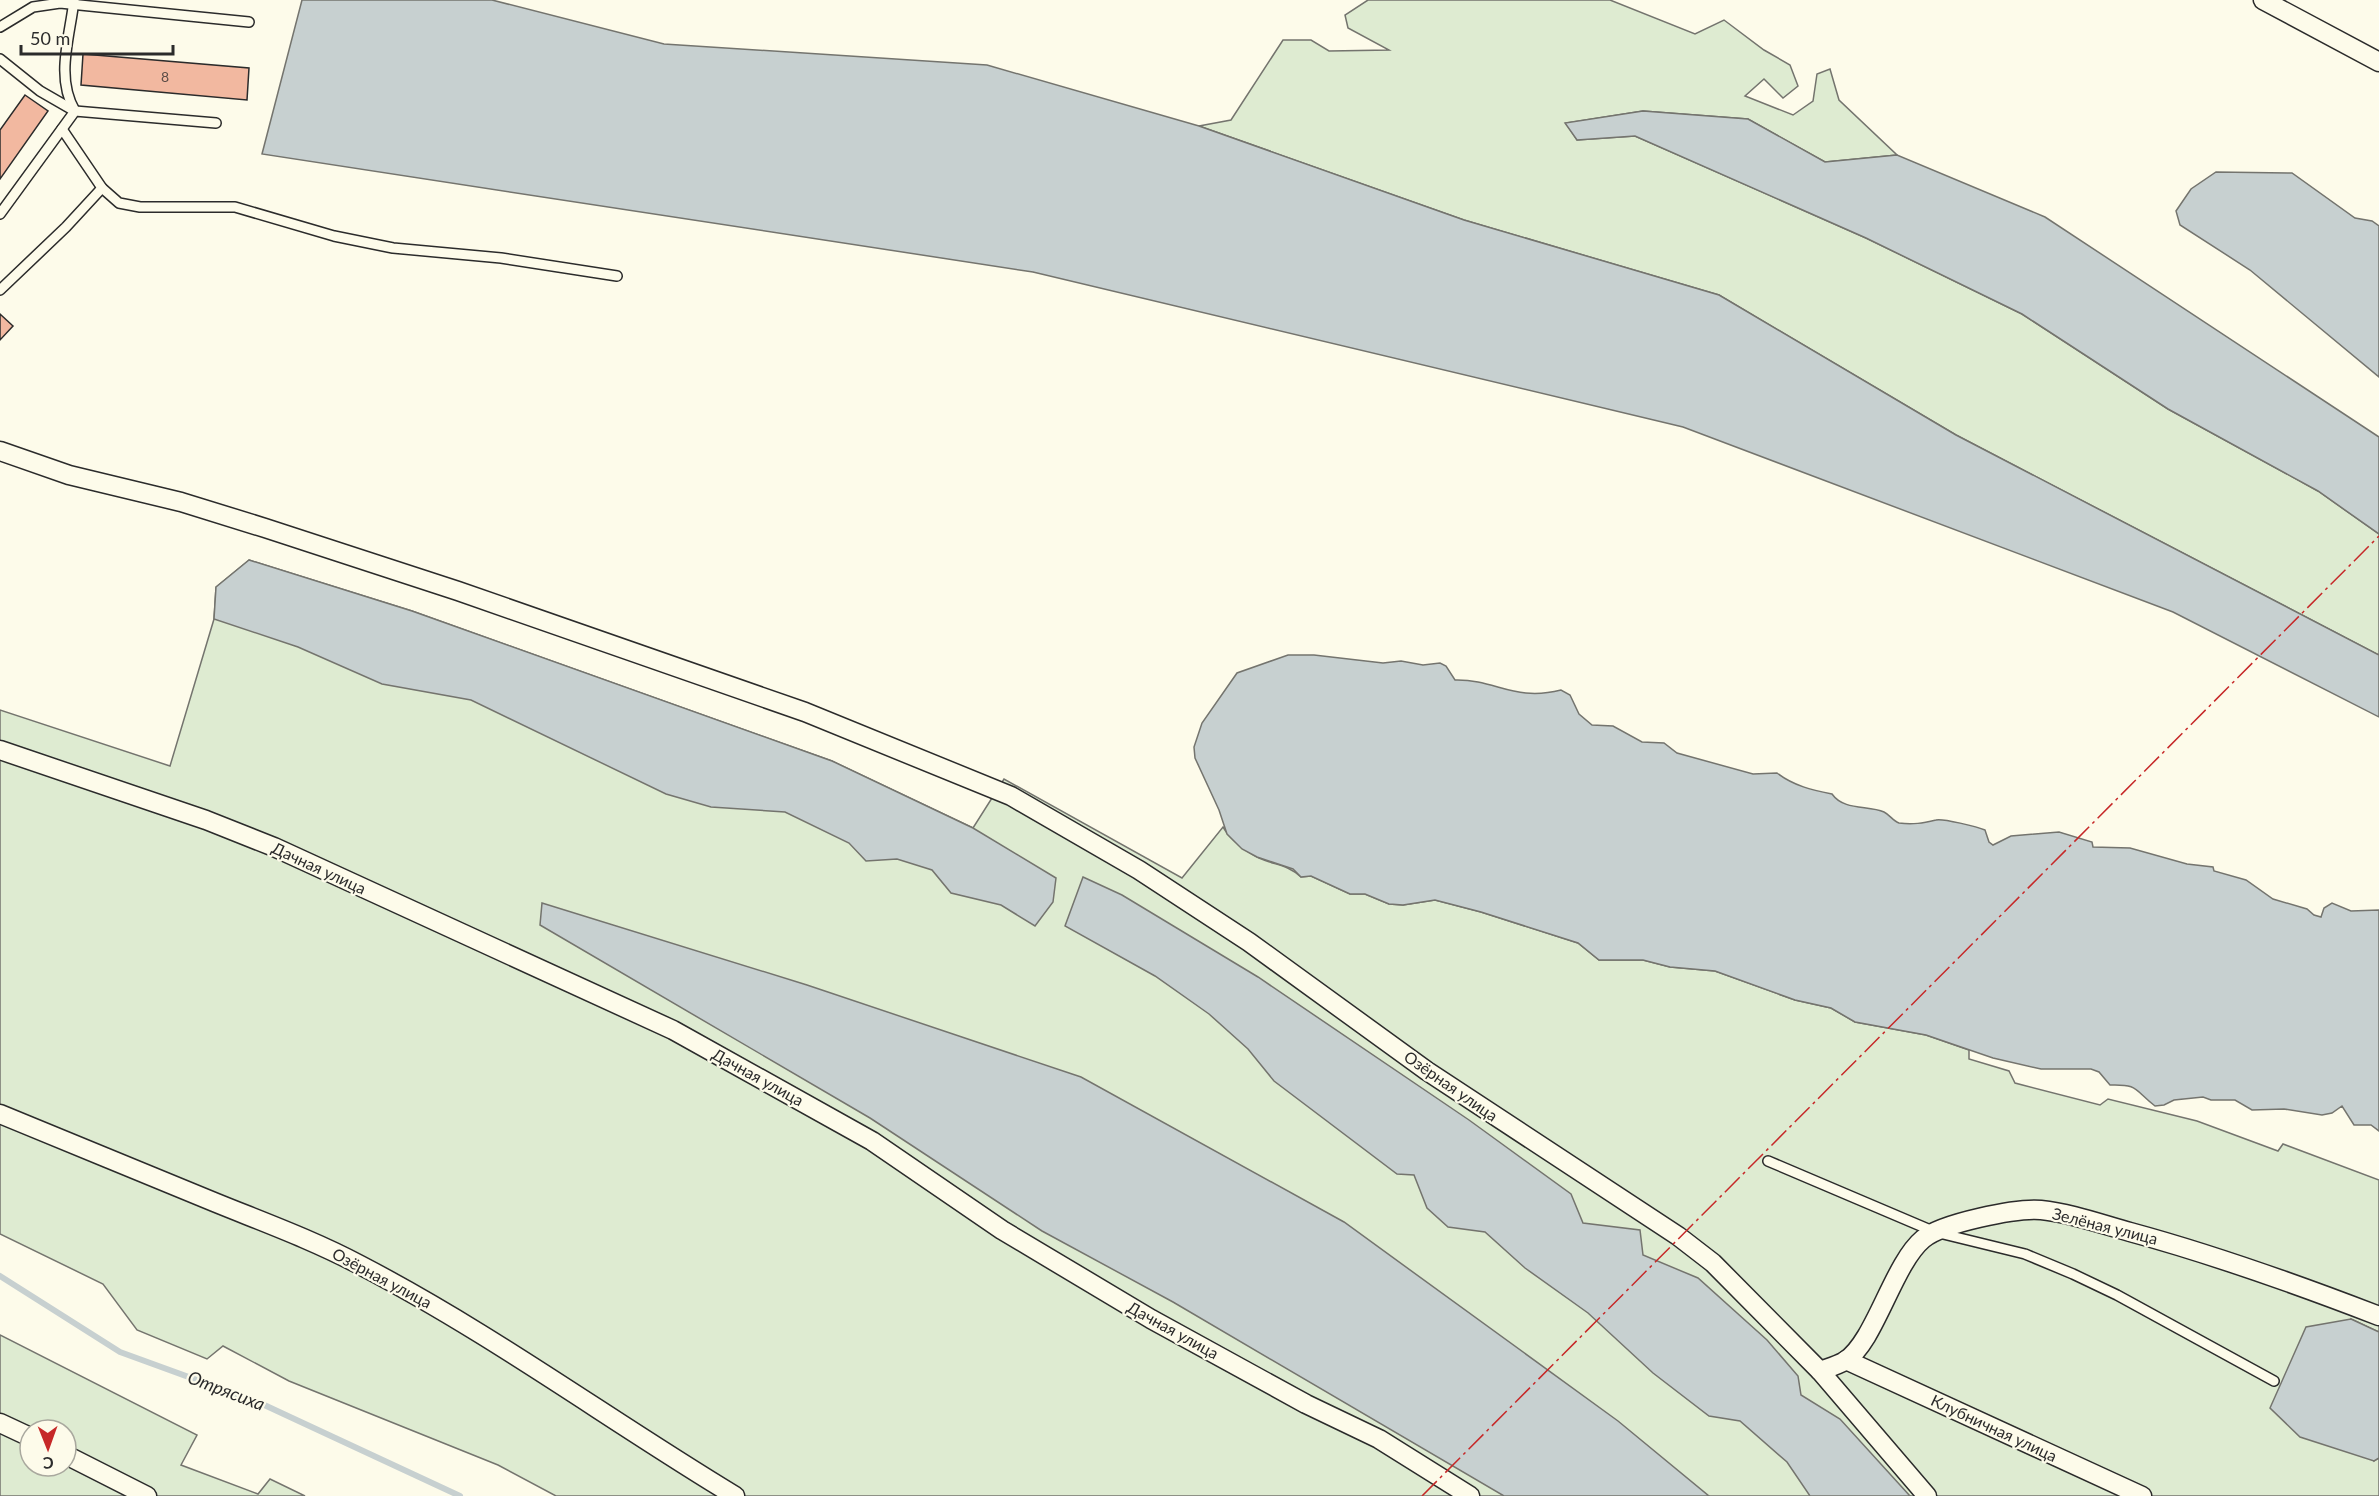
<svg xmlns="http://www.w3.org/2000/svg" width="2379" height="1496" viewBox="0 0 2379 1496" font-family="Lato,sans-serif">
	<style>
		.green { fill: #deebd1; stroke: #74746e; stroke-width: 1.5; fill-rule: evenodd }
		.water { fill: #c7d0d0; stroke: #74746e; stroke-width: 1.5 }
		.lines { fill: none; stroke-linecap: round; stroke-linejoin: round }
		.stream { stroke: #c7d0d0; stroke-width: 6 }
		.building { fill: #f2b8a0; stroke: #2b2b2b; stroke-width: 1.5 }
		.lane-casing { stroke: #2b2b2b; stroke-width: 12 }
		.street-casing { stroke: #2b2b2b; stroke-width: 21 }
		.lane { stroke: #fdfbea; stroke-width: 9 }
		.street { stroke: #fdfbea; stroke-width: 18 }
		.power { stroke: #c62828; stroke-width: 1.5; stroke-dasharray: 21 4.5 3 4.5; stroke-linecap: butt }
		.labels { text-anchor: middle; stroke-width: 4.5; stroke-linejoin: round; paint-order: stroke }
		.number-label { font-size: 14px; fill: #5d4e48 }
		.street-label { font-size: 16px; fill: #2b2b2b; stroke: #fdfbea }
		.water-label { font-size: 18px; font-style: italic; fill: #2b2b2b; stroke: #fdfbea }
	</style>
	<rect width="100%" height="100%" fill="#fdfbea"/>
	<g class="green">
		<polygon points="1368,0 1610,0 1695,34 1724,20 1764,50 1790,65 1798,86 1783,98 1764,79 1745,96 1793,115 1813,101 1817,74 1830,69 1839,100 1897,155 1825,162 1748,119 1643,111 1566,123 1577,140 1635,136 1866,238 2022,314 2168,409 2318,491 2379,534 2379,655 1956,435 1719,295 1464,220 1199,126 1231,120 1283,40 1311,40 1329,51 1389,50 1348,28 1345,15"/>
		<path d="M249,560L412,611L832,761L973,828L1004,779L1182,878L1223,827C1230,839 1246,852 1259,858C1274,865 1289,865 1301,877L1311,876L1350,894H1365L1389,904L1403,905L1435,900L1481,912L1578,943L1599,960H1643L1670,967L1715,971L1795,1000L1831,1008L1855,1022L1926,1035L1969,1050V1059L2009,1071L2015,1083L2100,1105L2108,1099L2197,1121L2278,1151L2283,1144L2379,1180V1332L2351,1319L2374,1461L2379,1458V1496H556L498,1465L289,1381L223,1346L207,1359L137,1330L103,1284L0,1234V710L170,766L214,619L216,587Z"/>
		<path d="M0,1335L197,1435L181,1465L258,1494L270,1479L305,1496H0ZM30,1430H66V1466H30Z"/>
	</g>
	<g class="water">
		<polygon points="302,0 492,0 664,44 987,65 1199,126 1464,220 1719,295 1956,435 2379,655 2379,717 2173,612 1683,427 1033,272 262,154"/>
		<polygon points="1643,111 1748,119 1825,162 1897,155 2045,217 2379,437 2379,534 2318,491 2168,409 2022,314 1866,238 1635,136 1577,140 1565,123"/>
		<polygon points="2216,172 2292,173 2355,218 2372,221 2379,226 2379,377 2250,270 2180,225 2176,211 2191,189"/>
		<polygon points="249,560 412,611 832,761 973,828 1056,878 1053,902 1035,926 1001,905 951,893 932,870 897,859 866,861 849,843 785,812 711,807 666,794 471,700 382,684 298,647 214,619 216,587"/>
		<path d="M1288,655H1314L1383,663L1401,661L1423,665L1440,663L1446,666L1455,680C1496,679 1514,702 1561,690L1570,695L1579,714L1592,725L1613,726L1642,742L1664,743L1677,753L1753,774L1777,773C1794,786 1812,790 1832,794C1844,811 1868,805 1884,812C1890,815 1893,821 1899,823C1913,825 1923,823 1936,820C1942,818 1978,827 1985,830L1989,842L1993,845L2011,836L2059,832L2092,842L2093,847L2130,848L2187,864L2213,867L2214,871L2246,880L2273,899L2307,909L2314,915L2321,917L2324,908L2332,903L2351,911L2379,910V1131L2371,1125H2354L2342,1106L2332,1113L2322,1115L2284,1109L2252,1110L2235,1100H2211L2203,1097L2174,1100L2164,1105L2155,1106C2134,1090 2139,1084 2110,1085L2099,1072L2091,1069H2041L1993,1058L1926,1035L1855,1022L1831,1008L1795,1000L1715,971L1670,967L1643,960H1599L1578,943L1481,912L1435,900L1403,905L1389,904L1365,894H1350L1311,876L1301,877L1293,869L1257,857L1242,849L1227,834L1219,810L1195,758L1194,747L1202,723L1237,673Z"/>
		<polygon points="1083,877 1122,895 1258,977 1469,1120 1571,1194 1583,1223 1640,1230 1643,1255 1698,1278 1767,1340 1798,1376 1801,1395 1840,1419 1910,1496 1810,1496 1787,1462 1740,1421 1709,1416 1653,1373 1588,1313 1525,1268 1485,1232 1448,1227 1427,1208 1414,1175 1397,1174 1274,1081 1248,1049 1209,1014 1155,976 1065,926"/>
		<polygon points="542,903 807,985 1081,1077 1344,1222 1618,1421 1709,1496 1504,1496 1173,1302 1042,1231 870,1118 540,925"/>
		<polygon points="2351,1319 2379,1332 2379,1458 2374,1461 2300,1437 2270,1408 2306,1327"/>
	</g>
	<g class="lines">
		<polyline class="stream" points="0,1276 120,1352 260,1403 460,1496"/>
	</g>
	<g class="building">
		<polygon points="83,54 249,68 247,100 81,85"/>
		<polygon points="25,95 48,111 0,179 0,130"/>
		<polygon points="0,314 13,326 0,340"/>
	</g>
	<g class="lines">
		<defs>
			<g id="lane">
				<path d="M74,0C70,37 55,77 75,111"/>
				<polyline points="0,27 33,7 60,3 249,22"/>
				<polyline points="0,59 40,91 73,110"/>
				<polyline points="62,129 102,188 119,203 140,207 235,207 334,236 393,248 501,258 617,276"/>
				<polyline points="0,214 75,111 216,123"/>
				<polyline points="0,290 66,227 102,188"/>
				<polyline points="1768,1161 1935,1232 2025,1254 2073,1274 2117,1295 2274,1381"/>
			</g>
			<g id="street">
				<polyline points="2263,0 2379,62"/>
				<polyline points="0,451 69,475 181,502 265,528 458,591 805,712 1011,796 1139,870 1249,942 1427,1071 1678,1236 1713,1263 1820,1371 1927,1496"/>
				<polyline points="0,750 206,820 274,847 673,1030 872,1141 1002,1230 1151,1319 1306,1404 1379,1439 1470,1496"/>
				<path d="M0,1114C71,1143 143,1173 214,1202C263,1222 313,1240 360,1265C491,1333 609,1420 735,1496"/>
				<polyline points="1846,1360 2142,1496"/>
				<path d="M1820,1371C1828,1368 1838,1365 1845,1361C1875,1342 1893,1264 1923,1239C1942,1223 2016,1208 2041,1210C2071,1213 2101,1224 2130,1232C2215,1255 2296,1284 2379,1316"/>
				<polyline points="0,1423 30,1437"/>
				<polyline points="66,1455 147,1496"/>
			</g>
		</defs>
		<use href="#lane" class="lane-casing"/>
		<use href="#street" class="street-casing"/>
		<use href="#lane" class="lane"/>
		<use href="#street" class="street"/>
		<polyline class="power" points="1422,1496 2379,536"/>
	</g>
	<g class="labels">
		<g class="number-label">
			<text x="165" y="82">8</text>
		</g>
		<g class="street-label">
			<text transform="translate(319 868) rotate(25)" y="6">Дачная улица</text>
			<text transform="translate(758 1077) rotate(29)" y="6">Дачная улица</text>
			<text transform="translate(1451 1086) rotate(35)" y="6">Озёрная улица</text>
			<text transform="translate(2105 1226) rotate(14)" y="6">Зелёная улица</text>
			<text transform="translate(382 1278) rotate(28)" y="6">Озёрная улица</text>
			<text transform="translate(1173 1330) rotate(29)" y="6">Дачная улица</text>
			<text transform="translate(1994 1428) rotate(25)" y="6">Клубничная улица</text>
		</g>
		<g class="water-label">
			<text transform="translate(226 1391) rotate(21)" y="6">Отрясиха</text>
		</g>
	</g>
	<g transform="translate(48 1448) rotate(179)"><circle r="28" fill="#fdfbea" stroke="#a9a89e" stroke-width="1.5"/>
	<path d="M0-4.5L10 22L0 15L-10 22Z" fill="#c62828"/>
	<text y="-9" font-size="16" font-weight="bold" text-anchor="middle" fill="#2b2b2b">С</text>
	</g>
	<path d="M21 45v9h152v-9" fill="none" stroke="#2b2b2b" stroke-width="3"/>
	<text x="30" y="45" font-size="18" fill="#2b2b2b" stroke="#fdfbea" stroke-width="4.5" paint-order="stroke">50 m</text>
</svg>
